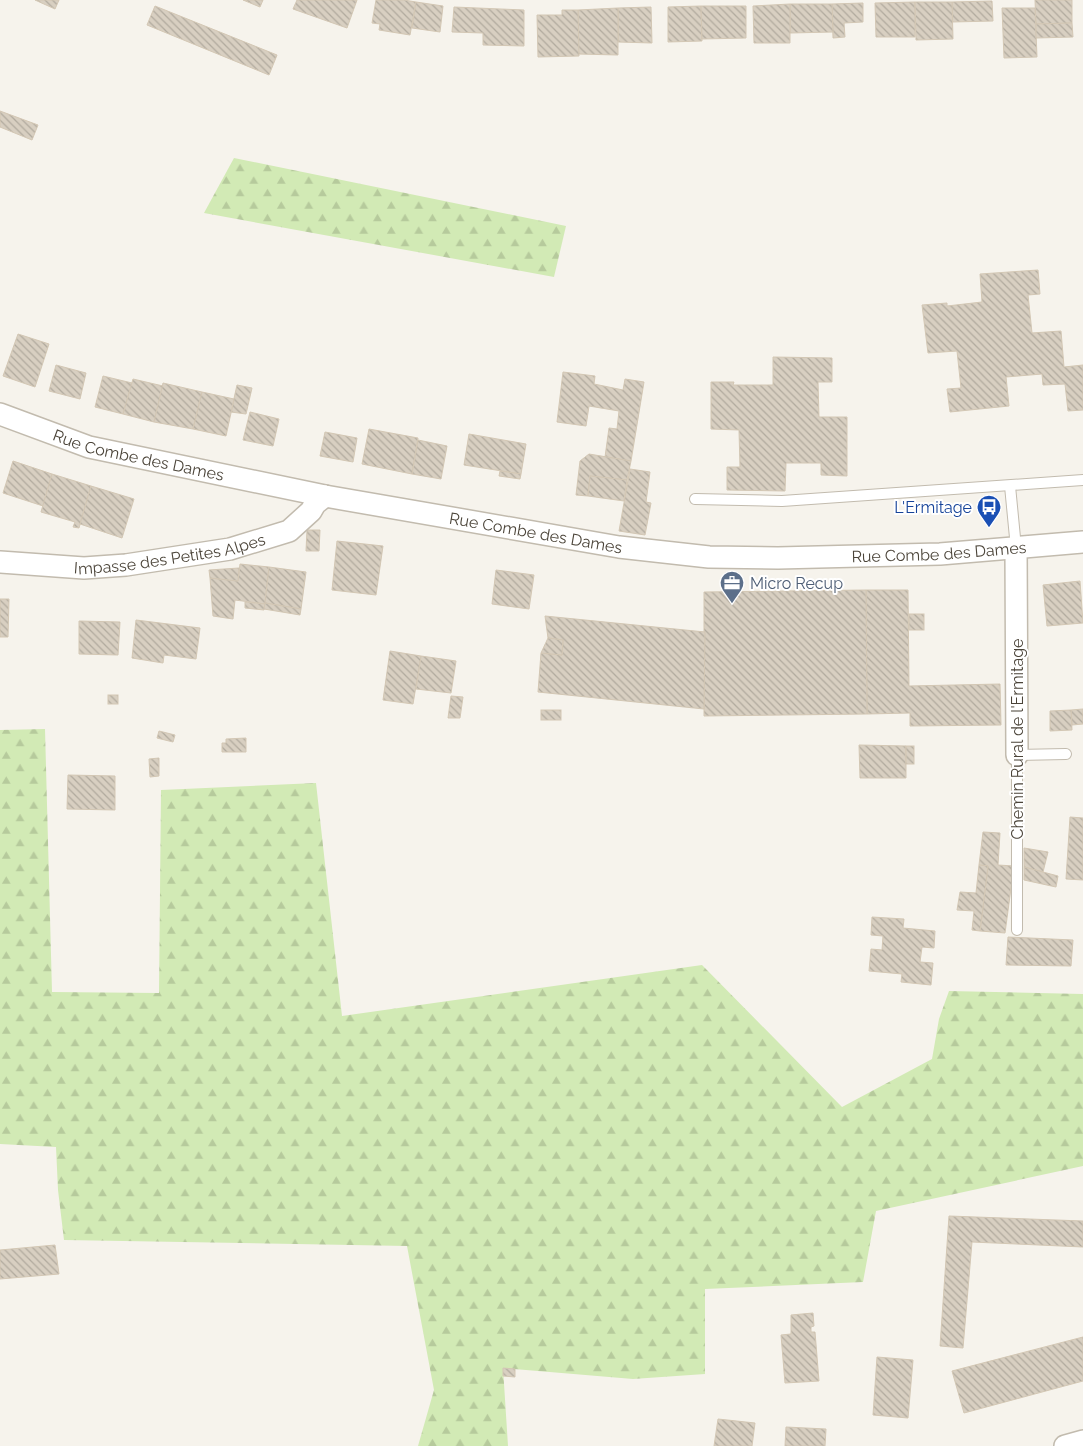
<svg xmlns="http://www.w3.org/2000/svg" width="1083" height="1446" viewBox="0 0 1083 1446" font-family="Raleway,sans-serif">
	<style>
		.forest { fill: url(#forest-firs) }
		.building { fill: url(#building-back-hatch); stroke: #d3c7b4 }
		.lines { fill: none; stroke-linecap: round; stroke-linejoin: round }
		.lane-casing { stroke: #c2bbae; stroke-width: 12 }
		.street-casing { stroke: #c2bbae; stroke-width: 24 }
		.lane { stroke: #fff; stroke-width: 10 }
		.street { stroke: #fff; stroke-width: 21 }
		.labels { text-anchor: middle; stroke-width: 4; stroke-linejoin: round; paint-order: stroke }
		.street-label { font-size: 16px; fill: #4b4439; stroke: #fff }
		.transit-label { font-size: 16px; fill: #164399; stroke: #fff; text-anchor: end }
		.service-label { font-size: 16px; fill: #4e5e75; stroke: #fff; text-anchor: start }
	</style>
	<defs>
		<pattern id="forest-firs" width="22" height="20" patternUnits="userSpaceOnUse" patternTransform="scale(1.25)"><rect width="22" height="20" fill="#d2eab5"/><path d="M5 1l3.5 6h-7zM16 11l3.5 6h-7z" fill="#b6ca9c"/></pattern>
		<pattern id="building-back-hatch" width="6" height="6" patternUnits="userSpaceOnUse" patternTransform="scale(1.25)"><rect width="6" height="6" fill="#d8cfc1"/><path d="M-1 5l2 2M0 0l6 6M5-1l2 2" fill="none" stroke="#b1aa9e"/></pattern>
	</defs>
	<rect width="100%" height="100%" fill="#f6f3ec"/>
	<g class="forest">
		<polygon points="234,158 566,226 554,277 204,213"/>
		<polygon points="45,729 52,992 159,993 161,790 316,783 342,1016 702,965 842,1107 932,1059 939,1019 949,991 1083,994 1083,1166 876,1211 863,1282 705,1289 705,1374 633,1379 503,1368 508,1446 418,1446 434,1390 407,1246 64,1240 58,1190 56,1147 0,1144 0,730"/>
	</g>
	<g class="building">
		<polygon points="35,0 59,0 55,9"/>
		<polygon points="243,0 263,0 260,7"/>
		<polygon points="297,0 357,0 347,28 293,9"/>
		<polygon points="376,0 404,0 416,2 410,35 379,30 380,24 372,23"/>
		<polygon points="1035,0 1072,0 1072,23 1036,24"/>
		<polygon points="992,1 993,21 952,22 952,2"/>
		<polygon points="416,2 443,6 440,32 412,28"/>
		<polygon points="915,2 915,37 876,37 875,3"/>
		<polygon points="915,2 952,2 953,39 916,40"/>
		<polygon points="863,3 863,22 844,23 845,37 833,38 832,4"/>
		<polygon points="790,4 832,4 833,32 790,33"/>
		<polygon points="790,4 790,43 754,43 753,6"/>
		<polygon points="155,6 277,55 269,75 147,25"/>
		<polygon points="701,6 702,41 668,42 668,7"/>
		<polygon points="701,6 746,6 746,38 702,39"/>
		<polygon points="454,7 524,10 524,46 483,45 483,33 452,32"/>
		<polygon points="651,7 652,43 618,42 618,8"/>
		<polygon points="618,8 618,55 578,54 578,10"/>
		<polygon points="1002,8 1035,8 1037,57 1004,58"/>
		<polygon points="562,10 578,10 579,56 538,57 537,15 562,15"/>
		<polygon points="1072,23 1073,37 1036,38 1036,24"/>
		<polygon points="0,111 38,125 32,140 0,127"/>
		<polygon points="1038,270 1040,294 1028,295 1032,333 1061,331 1064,367 1083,365 1083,410 1068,411 1065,384 1043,385 1042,374 1006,377 1009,406 950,412 947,389 961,388 957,351 928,353 922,305 947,303 947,306 982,302 980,274"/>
		<polygon points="18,334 49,344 35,387 3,376"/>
		<polygon points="773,357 832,358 832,382 818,382 819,417 847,417 847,476 821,475 821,463 786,463 785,491 727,490 727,467 740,467 739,430 711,429 711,382 734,382 733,385 773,385"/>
		<polygon points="56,365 86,373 80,399 49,391"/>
		<polygon points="563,372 595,376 594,384 623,390 625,379 644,382 631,461 605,457 609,428 617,429 619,411 589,406 586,426 557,422"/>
		<polygon points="103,376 132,383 123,414 95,407"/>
		<polygon points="133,379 163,386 154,422 123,414"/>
		<polygon points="163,383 202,392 193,429 154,422"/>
		<polygon points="237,385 252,388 246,414 231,412"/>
		<polygon points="202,392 234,399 226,436 193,429"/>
		<polygon points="250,412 279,419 273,446 243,440"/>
		<polygon points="369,429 418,438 412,474 362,464"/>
		<polygon points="325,432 357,438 353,462 320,456"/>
		<polygon points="469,434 526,444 521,474 464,465"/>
		<polygon points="418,440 447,446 441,479 412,474"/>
		<polygon points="589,454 631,461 627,480 590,476 588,496 576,495 580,461"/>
		<polygon points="13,461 52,474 43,506 3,493"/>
		<polygon points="630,469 650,472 646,502 651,503 645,535 619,531"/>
		<polygon points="500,471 521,474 520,479 499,476"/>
		<polygon points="52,474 91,486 79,528 73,527 75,522 41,512"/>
		<polygon points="590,476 627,480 624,501 588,496"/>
		<polygon points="91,486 134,499 122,538 80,524"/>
		<polygon points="307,530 320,530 319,551 306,551"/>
		<polygon points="337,541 383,546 376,595 332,590"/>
		<polygon points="240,564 269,567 265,604 235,600 233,619 213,616 210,578 238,581"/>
		<polygon points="269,567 306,572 301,609 265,603"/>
		<polygon points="239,568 238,581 210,578 209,570"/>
		<polygon points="496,570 534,575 529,609 492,604"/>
		<polygon points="1080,581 1083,623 1047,626 1043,585"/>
		<polygon points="866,590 908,590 909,686 1000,684 1001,725 910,726 910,713 867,714"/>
		<polygon points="866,590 867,714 704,716 704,592"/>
		<polygon points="0,599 9,599 8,637 0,637"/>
		<polygon points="245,602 265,604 264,610 245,608"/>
		<polygon points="265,603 301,609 300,615 264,609"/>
		<rect x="909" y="614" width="15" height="16"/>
		<polygon points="545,616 705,632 704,709 538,692 541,653 562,655 563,640 548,638"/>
		<polygon points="136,620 200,628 196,659 164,655 163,663 132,658"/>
		<polygon points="79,621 120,622 118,655 79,654"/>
		<polygon points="548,638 563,640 562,655 541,653"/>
		<polygon points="390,651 421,656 413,704 383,700"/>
		<polygon points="421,656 456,661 451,693 416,689"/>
		<rect x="108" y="695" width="10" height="9"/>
		<polygon points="451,696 463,697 460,718 448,718"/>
		<polygon points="1083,709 1083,724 1072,725 1071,710"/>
		<rect x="541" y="710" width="20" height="10"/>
		<polygon points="1071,710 1072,730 1050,731 1050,711"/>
		<polygon points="159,731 175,735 173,742 157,738"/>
		<polygon points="246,738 246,752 222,752 222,743 226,743 226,739"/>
		<polygon points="859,745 906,746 906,778 860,778"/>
		<rect x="906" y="746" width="8" height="18"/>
		<polygon points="159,758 159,776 150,777 149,759"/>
		<polygon points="68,775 115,776 115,810 67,809"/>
		<polygon points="1070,817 1083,818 1083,880 1066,879"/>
		<polygon points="983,832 1000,833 998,865 1014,866 1005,933 980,931 988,866 979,865"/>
		<polygon points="1024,848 1048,852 1043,872 1024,867"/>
		<polygon points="979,865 988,866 980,931 972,930 974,911 957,910 960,892 976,893"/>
		<polygon points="1024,867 1058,876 1056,887 1024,880"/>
		<polygon points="872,917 904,919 903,928 935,931 934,948 922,947 920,962 933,963 931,985 901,982 902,974 869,971 871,949 882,950 883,936 871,935"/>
		<polygon points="1008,937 1073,940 1071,966 1006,965"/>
		<polygon points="949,1216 1083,1221 1083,1247 972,1242 963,1348 940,1346"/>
		<polygon points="55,1245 59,1274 0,1279 0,1250"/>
		<polygon points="813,1313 814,1326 811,1327 811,1332 815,1332 819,1381 785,1383 781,1335 791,1334 791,1315"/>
		<polygon points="1083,1337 1083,1381 964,1413 952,1371"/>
		<polygon points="877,1357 913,1360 908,1418 873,1415"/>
		<polygon points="503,1368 515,1369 515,1377 503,1376"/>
		<polygon points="718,1419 755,1423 752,1446 714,1446"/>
		<polygon points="786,1427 826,1429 825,1446 785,1446"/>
	</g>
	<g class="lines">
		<defs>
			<g id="lane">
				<polyline points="1010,486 1016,548"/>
				<polyline points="695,499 782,501 1083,480"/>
				<polyline points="1017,930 1017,755 1066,754"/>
			</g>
			<g id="street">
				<path id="s1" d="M0,414L89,447L325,496L619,547L709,557L778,558L940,554L1083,542"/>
				<polyline points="1016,548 1017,755"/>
				<path id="s2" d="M0,562L84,568L126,565L230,549L289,531L311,511L315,504L325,496"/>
				<polyline points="1065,1446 1083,1441"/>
			</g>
		</defs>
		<use href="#lane" class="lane-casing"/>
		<use href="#street" class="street-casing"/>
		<use href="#lane" class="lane"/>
		<use href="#street" class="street"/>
	</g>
	<defs>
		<symbol id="bus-pin" viewBox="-11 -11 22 30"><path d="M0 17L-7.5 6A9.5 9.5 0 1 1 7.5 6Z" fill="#1a4fb4" stroke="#fff"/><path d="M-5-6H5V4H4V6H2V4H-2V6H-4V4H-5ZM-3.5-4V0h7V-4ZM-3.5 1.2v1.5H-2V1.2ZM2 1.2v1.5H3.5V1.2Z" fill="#fff"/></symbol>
		<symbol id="office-pin" viewBox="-11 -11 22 30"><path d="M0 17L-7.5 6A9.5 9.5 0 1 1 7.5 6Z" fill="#5c6f8a" stroke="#fff"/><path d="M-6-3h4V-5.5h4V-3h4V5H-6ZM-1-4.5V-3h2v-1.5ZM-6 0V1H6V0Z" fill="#fff"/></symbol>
	</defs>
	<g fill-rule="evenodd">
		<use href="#bus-pin" x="975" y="493" width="28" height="38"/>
		<use href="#office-pin" x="718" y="569" width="28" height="38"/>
	</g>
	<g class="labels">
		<g class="street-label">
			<text dy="6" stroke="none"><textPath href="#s1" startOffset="145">Rue Combe des Dames</textPath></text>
			<text dy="6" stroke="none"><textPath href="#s1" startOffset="550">Rue Combe des Dames</textPath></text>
			<text dy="6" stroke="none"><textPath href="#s2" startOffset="171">Impasse des Petites Alpes</textPath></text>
			<text dy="6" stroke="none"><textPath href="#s1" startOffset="955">Rue Combe des Dames</textPath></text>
			<text transform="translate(1017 739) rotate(-90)" y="6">Chemin Rural de l'Ermitage</text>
		</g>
		<g class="transit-label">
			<text x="972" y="513">L'Ermitage</text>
		</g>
		<g class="service-label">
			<text x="750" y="589">Micro Recup</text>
		</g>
	</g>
</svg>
